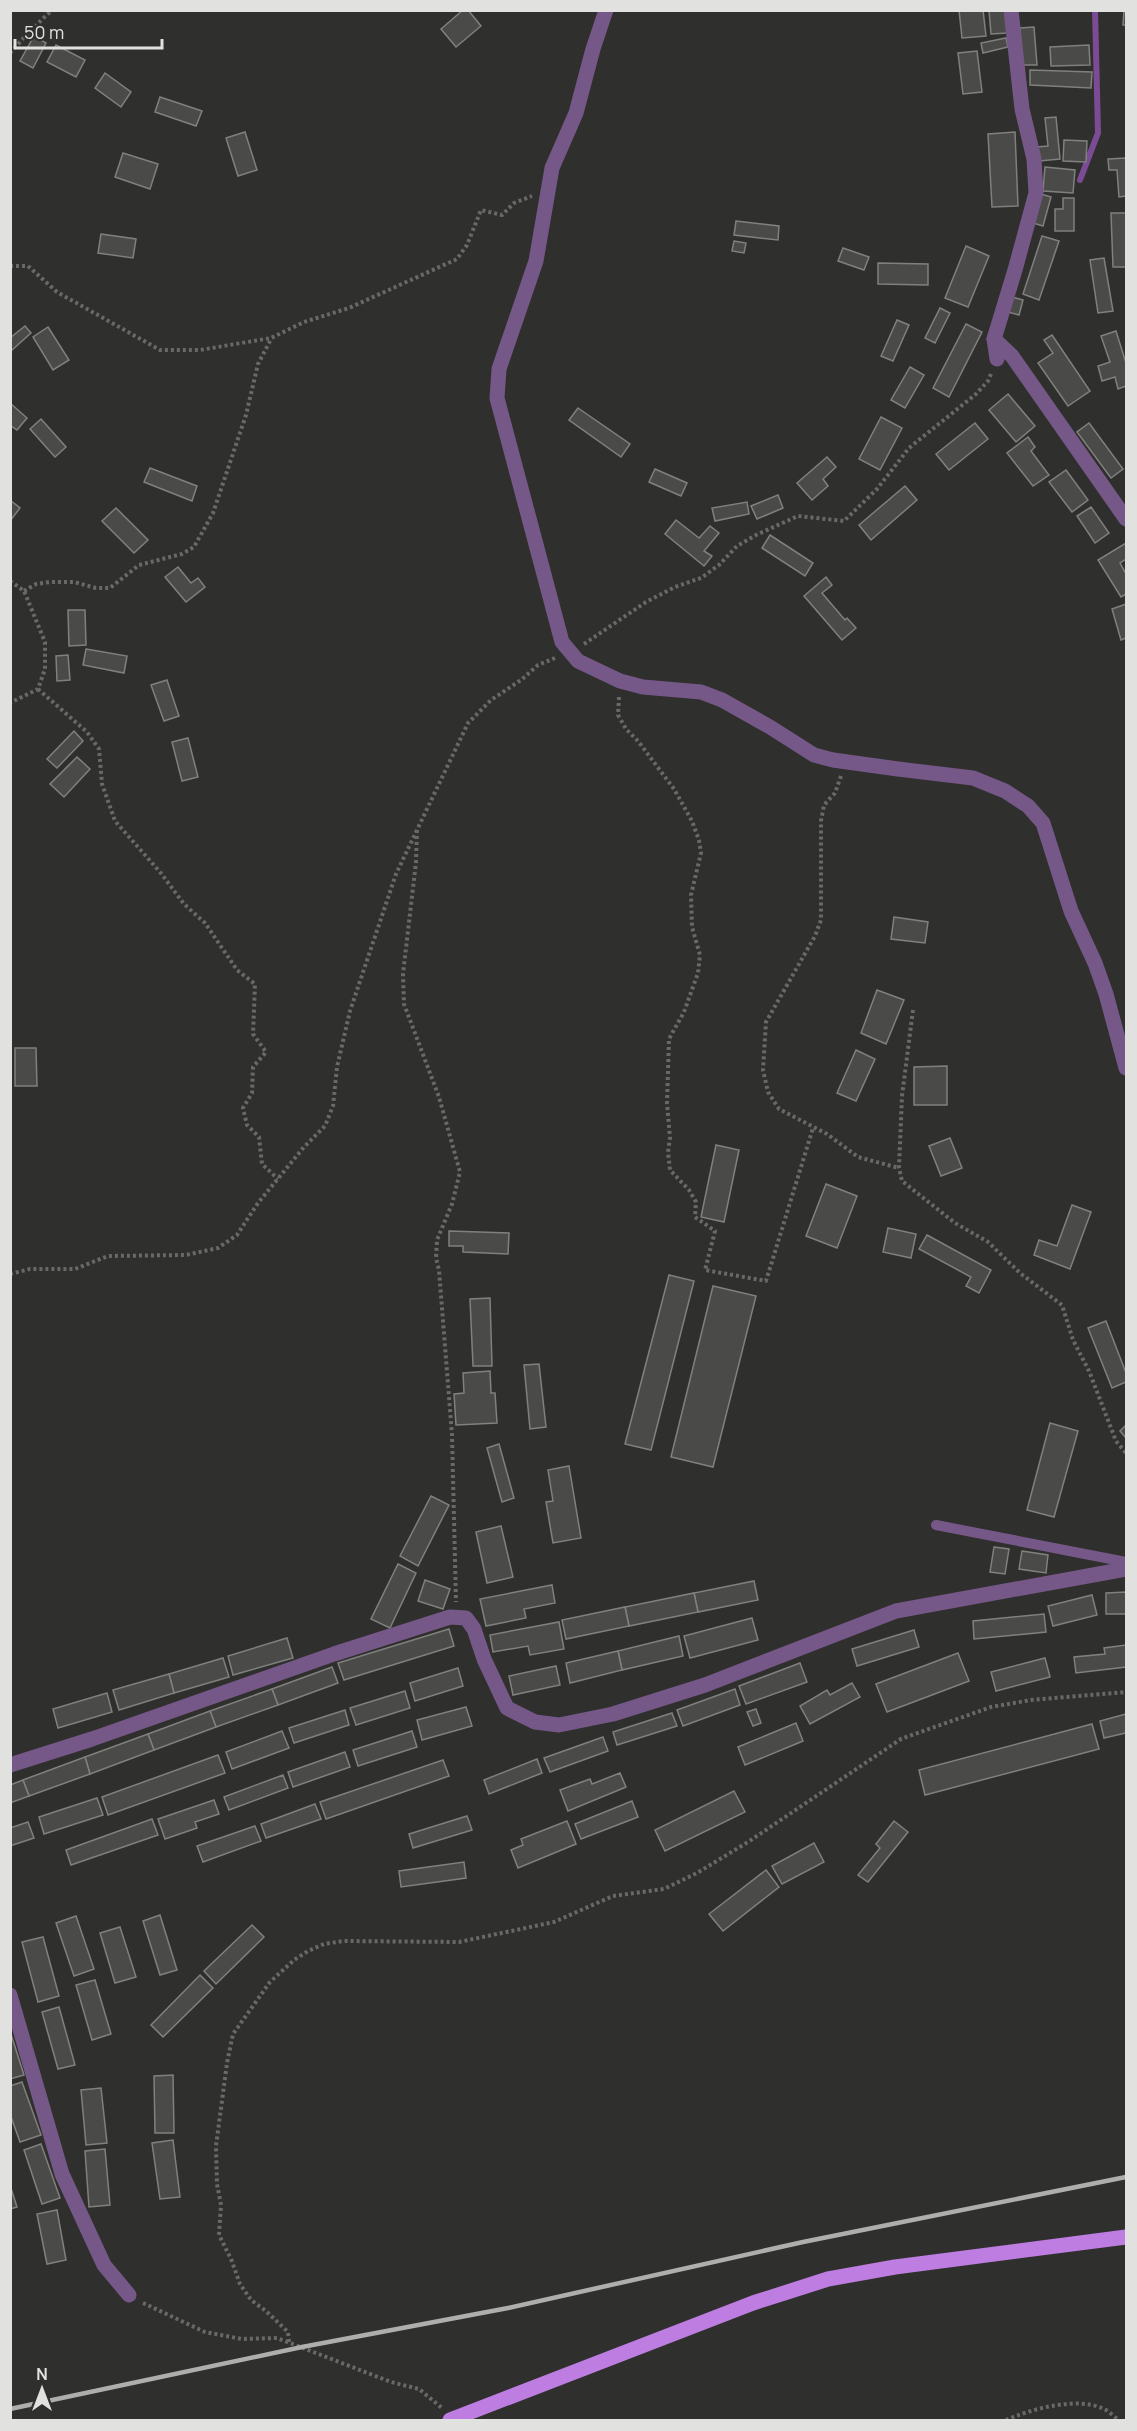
<svg xmlns="http://www.w3.org/2000/svg" width="1137" height="2431" viewBox="0 0 1137 2431" font-family="Manrope,sans-serif">
	<style>
		.lines { fill: none; stroke-linecap: round; stroke-linejoin: round }
		.stream { stroke: #7b4c95; stroke-width: 6 }
		.building { fill: #4a4b48; stroke: #80807e; stroke-width: 1.5 }
		.path { stroke: #696967; stroke-width: 4; stroke-dasharray: 3 3; stroke-linecap: butt }
		.lane { stroke: #765888; stroke-width: 10 }
		.street { stroke: #765888; stroke-width: 15 }
		.primary { stroke: #bd7de1; stroke-width: 15 }
		.rail { stroke: #aeaeac; stroke-width: 4.5 }
	</style>
	<rect width="100%" height="100%" fill="#2f2f2d"/>
	<g class="lines">
		<polyline class="stream" points="1080,180 1098,133 1095,10"/>
	</g>
	<g class="building">
		<polygon points="463,10 468,10 481,26 456,47 441,29"/>
		<polygon points="959,10 983,10 986,36 962,38"/>
		<polygon points="989,10 1005,10 1007,33 991,34"/>
		<polygon points="1124,10 1126,10 1126,25 1123,25"/>
		<polygon points="1034,27 1037,65 1022,65 1020,28"/>
		<polygon points="34,36 46,43 33,68 20,61"/>
		<polygon points="1006,38 1008,47 983,53 981,43"/>
		<polygon points="56,45 85,60 76,77 47,62"/>
		<polygon points="1089,45 1090,65 1051,66 1050,47"/>
		<polygon points="977,51 982,92 963,94 958,53"/>
		<polygon points="1030,70 1092,72 1091,88 1030,85"/>
		<polygon points="105,73 131,92 121,107 95,88"/>
		<polygon points="160,97 202,111 196,126 155,112"/>
		<polygon points="1056,117 1060,159 1039,161 1037,147 1048,146 1045,118"/>
		<polygon points="245,132 257,170 238,176 226,138"/>
		<polygon points="1015,132 1018,206 992,207 988,134"/>
		<polygon points="1064,140 1087,141 1086,162 1063,161"/>
		<polygon points="123,153 158,164 150,189 115,177"/>
		<polygon points="1126,158 1126,196 1119,197 1117,170 1109,170 1108,159"/>
		<polygon points="1045,167 1075,170 1073,193 1043,191"/>
		<polygon points="1041,194 1051,197 1043,226 1033,223"/>
		<polygon points="1063,198 1074,198 1074,231 1055,231 1055,209 1063,209"/>
		<polygon points="1111,213 1126,213 1126,267 1113,267"/>
		<polygon points="736,221 779,226 778,240 734,235"/>
		<polygon points="101,234 136,239 133,258 98,253"/>
		<polygon points="1042,236 1059,241 1039,300 1023,294"/>
		<polygon points="734,241 746,243 744,253 732,251"/>
		<polygon points="966,246 989,256 968,307 945,298"/>
		<polygon points="843,248 869,257 864,270 838,261"/>
		<polygon points="1104,258 1113,311 1098,313 1090,260"/>
		<polygon points="878,263 928,264 928,285 878,284"/>
		<polygon points="1012,297 1023,300 1019,315 1008,312"/>
		<polygon points="940,308 950,313 935,343 925,338"/>
		<polygon points="897,320 909,325 893,361 881,356"/>
		<polygon points="966,324 982,332 949,397 933,388"/>
		<polygon points="25,326 31,333 11,351 10,338"/>
		<polygon points="48,327 69,360 53,370 33,337"/>
		<polygon points="1116,331 1126,363 1126,386 1118,389 1115,377 1102,381 1098,366 1110,362 1101,336"/>
		<polygon points="1052,335 1090,391 1068,406 1038,363 1053,353 1044,340"/>
		<polygon points="910,367 924,375 905,408 891,400"/>
		<polygon points="1008,394 1035,426 1016,442 989,410"/>
		<polygon points="10,403 27,418 17,430 10,425"/>
		<polygon points="578,408 630,444 621,457 569,420"/>
		<polygon points="881,417 902,428 880,470 859,459"/>
		<polygon points="41,419 66,447 55,457 30,429"/>
		<polygon points="975,423 988,439 949,470 936,454"/>
		<polygon points="1089,423 1123,469 1111,478 1077,432"/>
		<polygon points="1028,437 1035,447 1031,451 1049,475 1033,486 1007,453"/>
		<polygon points="827,457 836,467 823,479 828,486 812,500 797,483"/>
		<polygon points="150,468 197,486 192,501 144,482"/>
		<polygon points="655,469 687,483 681,496 649,482"/>
		<polygon points="1066,470 1088,500 1072,512 1049,482"/>
		<polygon points="905,486 917,500 871,540 859,525"/>
		<polygon points="778,495 783,508 757,519 751,506"/>
		<polygon points="10,500 20,508 10,521"/>
		<polygon points="747,502 749,514 715,521 712,508"/>
		<polygon points="1091,507 1109,533 1095,543 1077,516"/>
		<polygon points="116,508 148,540 134,553 102,521"/>
		<polygon points="676,520 699,538 710,526 719,533 704,551 712,556 704,566 665,534"/>
		<polygon points="770,535 813,563 805,576 762,548"/>
		<polygon points="1126,543 1126,559 1120,563 1126,574 1126,594 1121,597 1098,560"/>
		<polygon points="178,567 191,583 198,578 205,587 186,602 165,577"/>
		<polygon points="826,577 832,585 822,593 845,620 847,618 856,628 842,640 804,596"/>
		<polygon points="1126,604 1126,638 1121,640 1112,609"/>
		<polygon points="68,610 85,610 86,645 69,646"/>
		<polygon points="86,649 127,656 124,673 83,665"/>
		<polygon points="68,655 70,680 57,681 56,656"/>
		<polygon points="167,680 179,716 164,721 151,685"/>
		<polygon points="74,731 83,741 57,768 47,759"/>
		<polygon points="188,738 198,777 182,781 172,742"/>
		<polygon points="77,757 90,769 64,797 50,784"/>
		<polygon points="894,917 928,922 925,943 891,939"/>
		<polygon points="877,990 904,1000 886,1044 861,1033"/>
		<polygon points="15,1048 36,1048 37,1086 15,1086"/>
		<polygon points="856,1050 875,1059 856,1101 837,1093"/>
		<polygon points="947,1066 947,1105 914,1105 914,1067"/>
		<polygon points="950,1138 962,1168 941,1176 929,1146"/>
		<polygon points="716,1145 739,1150 724,1222 701,1217"/>
		<polygon points="826,1184 857,1196 837,1248 806,1236"/>
		<polygon points="1072,1205 1091,1212 1070,1269 1034,1255 1039,1240 1057,1246"/>
		<polygon points="888,1228 916,1234 911,1258 883,1252"/>
		<polygon points="449,1231 509,1233 508,1254 463,1252 463,1246 449,1246"/>
		<polygon points="927,1235 991,1270 979,1293 966,1286 971,1277 919,1249"/>
		<polygon points="669,1275 694,1281 651,1450 625,1444"/>
		<polygon points="713,1286 756,1296 713,1467 671,1457"/>
		<polygon points="490,1298 492,1366 473,1366 470,1299"/>
		<polygon points="1106,1321 1126,1373 1126,1382 1112,1388 1088,1328"/>
		<polygon points="539,1364 546,1427 530,1429 524,1365"/>
		<polygon points="490,1371 491,1393 495,1393 497,1423 456,1425 454,1394 464,1393 463,1373"/>
		<polygon points="1050,1423 1078,1431 1054,1517 1027,1510"/>
		<polygon points="1126,1425 1126,1438 1120,1431"/>
		<polygon points="499,1444 514,1498 502,1502 487,1448"/>
		<polygon points="569,1466 581,1538 553,1543 546,1502 553,1501 548,1470"/>
		<polygon points="431,1496 449,1505 418,1566 400,1556"/>
		<polygon points="501,1526 513,1577 487,1583 476,1532"/>
		<polygon points="994,1547 1009,1549 1005,1574 990,1572"/>
		<polygon points="1022,1551 1048,1555 1046,1573 1019,1569"/>
		<polygon points="398,1564 416,1573 390,1628 371,1619"/>
		<polygon points="425,1580 450,1589 443,1609 418,1601"/>
		<polygon points="754,1581 758,1600 698,1612 694,1593"/>
		<polygon points="552,1585 555,1603 524,1609 526,1618 486,1626 480,1599"/>
		<polygon points="1126,1592 1126,1614 1106,1614 1106,1593"/>
		<polygon points="694,1593 698,1612 629,1626 625,1607"/>
		<polygon points="1092,1595 1097,1615 1053,1626 1048,1606"/>
		<polygon points="625,1607 629,1626 566,1639 562,1620"/>
		<polygon points="1044,1614 1046,1632 974,1639 973,1621"/>
		<polygon points="752,1618 758,1640 690,1658 684,1636"/>
		<polygon points="559,1622 564,1649 530,1655 528,1646 493,1652 490,1635"/>
		<polygon points="449,1629 454,1646 344,1680 338,1663"/>
		<polygon points="914,1630 919,1647 857,1666 852,1649"/>
		<polygon points="679,1636 683,1656 622,1670 618,1651"/>
		<polygon points="287,1638 293,1658 233,1675 228,1656"/>
		<polygon points="1126,1645 1126,1667 1076,1673 1074,1657 1105,1654 1104,1648"/>
		<polygon points="618,1651 622,1670 570,1683 566,1663"/>
		<polygon points="958,1653 969,1681 887,1712 876,1684"/>
		<polygon points="223,1658 229,1677 174,1693 169,1674"/>
		<polygon points="1045,1658 1050,1677 996,1691 991,1672"/>
		<polygon points="800,1663 807,1682 746,1704 739,1686"/>
		<polygon points="556,1666 560,1685 513,1695 509,1676"/>
		<polygon points="332,1667 338,1683 278,1705 272,1689"/>
		<polygon points="458,1668 463,1686 415,1701 410,1683"/>
		<polygon points="169,1674 174,1693 119,1710 113,1690"/>
		<polygon points="852,1683 860,1697 810,1724 800,1706 827,1690 830,1695"/>
		<polygon points="272,1689 278,1705 216,1727 210,1711"/>
		<polygon points="735,1689 740,1705 683,1726 677,1710"/>
		<polygon points="405,1691 410,1708 356,1725 350,1708"/>
		<polygon points="107,1693 112,1712 58,1728 53,1709"/>
		<polygon points="466,1707 472,1726 422,1740 417,1720"/>
		<polygon points="756,1709 761,1723 753,1726 747,1712"/>
		<polygon points="345,1710 349,1725 294,1743 289,1728"/>
		<polygon points="210,1711 216,1727 154,1750 148,1734"/>
		<polygon points="672,1713 677,1726 617,1745 613,1732"/>
		<polygon points="1126,1714 1126,1733 1104,1738 1100,1721"/>
		<polygon points="796,1723 803,1741 745,1765 738,1747"/>
		<polygon points="1092,1724 1099,1749 925,1795 919,1770"/>
		<polygon points="282,1731 289,1748 232,1769 226,1752"/>
		<polygon points="412,1731 417,1747 358,1766 353,1750"/>
		<polygon points="148,1734 154,1750 90,1774 85,1757"/>
		<polygon points="603,1737 608,1751 550,1772 544,1758"/>
		<polygon points="345,1752 350,1767 293,1787 288,1772"/>
		<polygon points="218,1755 225,1773 108,1815 102,1797"/>
		<polygon points="85,1757 90,1774 29,1796 23,1780"/>
		<polygon points="537,1759 542,1773 489,1794 484,1780"/>
		<polygon points="443,1760 449,1776 326,1819 320,1802"/>
		<polygon points="620,1773 626,1787 568,1811 560,1790 590,1779 592,1784"/>
		<polygon points="283,1775 288,1788 229,1810 224,1797"/>
		<polygon points="23,1780 29,1796 10,1803 10,1785"/>
		<polygon points="734,1791 745,1812 665,1851 655,1830"/>
		<polygon points="97,1798 103,1815 44,1834 39,1817"/>
		<polygon points="214,1800 219,1814 195,1822 197,1828 165,1839 158,1819"/>
		<polygon points="632,1801 638,1817 581,1839 575,1824"/>
		<polygon points="315,1804 321,1819 266,1838 261,1824"/>
		<polygon points="467,1816 472,1830 413,1848 409,1834"/>
		<polygon points="152,1819 158,1835 71,1865 66,1850"/>
		<polygon points="567,1821 576,1844 518,1868 511,1850 523,1845 521,1839"/>
		<polygon points="894,1821 908,1832 868,1882 858,1875 880,1848 876,1844"/>
		<polygon points="28,1822 34,1838 10,1846 10,1828"/>
		<polygon points="255,1826 261,1841 203,1862 197,1846"/>
		<polygon points="814,1843 824,1862 782,1884 772,1866"/>
		<polygon points="464,1862 466,1878 401,1887 399,1871"/>
		<polygon points="766,1870 779,1887 723,1931 709,1914"/>
		<polygon points="160,1915 177,1970 160,1975 143,1921"/>
		<polygon points="76,1916 94,1969 74,1976 56,1923"/>
		<polygon points="252,1925 264,1937 216,1984 204,1971"/>
		<polygon points="120,1927 136,1977 115,1983 100,1933"/>
		<polygon points="43,1937 59,1996 38,2002 22,1942"/>
		<polygon points="200,1975 213,1988 163,2037 151,2025"/>
		<polygon points="95,1980 111,2034 92,2040 76,1985"/>
		<polygon points="59,2007 75,2065 58,2069 42,2012"/>
		<polygon points="10,2031 24,2075 10,2079"/>
		<polygon points="173,2075 174,2133 155,2133 154,2076"/>
		<polygon points="22,2082 41,2135 20,2142 10,2114 10,2086"/>
		<polygon points="101,2088 107,2143 86,2145 81,2090"/>
		<polygon points="173,2140 180,2197 160,2199 152,2143"/>
		<polygon points="41,2144 60,2198 42,2204 24,2150"/>
		<polygon points="105,2149 110,2205 89,2207 85,2151"/>
		<polygon points="10,2185 17,2207 10,2209"/>
		<polygon points="57,2210 66,2260 47,2264 37,2214"/>
	</g>
	<g class="lines">
		<g class="path">
			<polyline points="10,53 30,31 52,10"/>
			<polyline points="10,266 28,266 57,292 160,350 200,350 271,338 304,322 349,308 457,259 467,245 481,210 502,215 514,203 532,196"/>
			<polyline points="10,581 24,591 45,642 45,669 38,689 10,703"/>
			<polyline points="24,591 36,584 50,582 74,582 96,588 110,588 139,565 182,554 194,547 213,513 246,415 258,364 271,339"/>
			<polyline points="584,644 646,602 675,587 701,578 719,565 737,546 756,535 798,516 844,521 877,489 909,448 976,394 988,381 991,374"/>
			<polyline points="38,689 87,732 99,749 102,784 115,821 160,872 184,904 205,923 237,970 255,984 253,1034 266,1052 253,1067 252,1093 243,1108 247,1125 259,1137 262,1164 278,1179"/>
			<polyline points="619,697 618,715 626,729 638,741 674,789 692,821 699,840 701,853 691,895 692,927 700,955 698,973 684,1012 669,1039 667,1103 670,1138 668,1152 670,1170 689,1190 696,1202 695,1217 715,1231 705,1270 766,1281 813,1128"/>
			<polyline points="841,776 835,793 824,805 821,821 821,920 815,936 766,1022 763,1070 768,1092 779,1109 827,1134 858,1157 899,1168"/>
			<polyline points="417,830 416,862 403,974 404,1004 439,1097 460,1172 452,1204 437,1240 436,1258 439,1270 452,1435 456,1602"/>
			<polyline points="913,1010 902,1096 899,1168 902,1181 955,1223 988,1242 1020,1273 1062,1305 1073,1340 1089,1371 1116,1441 1126,1453"/>
			<polyline points="10,1274 30,1269 75,1269 108,1256 186,1255 218,1248 237,1235 258,1203 304,1147 325,1126 333,1106 337,1067 350,1011 396,874 468,723 491,700 521,680 538,665 555,658"/>
			<polyline points="143,2303 205,2332 242,2339 277,2338 391,2382 419,2389 442,2408"/>
			<polyline points="289,2342 288,2332 266,2311 251,2300 240,2284 231,2259 219,2235 221,2205 217,2184 216,2146 227,2063 233,2034 270,1982 294,1960 308,1951 324,1944 343,1941 459,1942 554,1922 613,1896 664,1889 697,1873 748,1842 901,1739 991,1707 1031,1700 1126,1692"/>
			<path d="M1006,2420C1031,2409 1078,2396 1104,2409C1109,2411 1114,2417 1119,2420"/>
		</g>
		<polyline class="lane" points="936,1525 1126,1562"/>
		<g class="street">
			<polyline points="606,10 593,49 576,113 552,168 536,261 499,369 497,398 562,642 578,661 620,681 643,687 701,692 722,700 770,727 814,755 833,760 898,769 973,778 1005,791 1028,806 1043,823 1071,911 1095,963 1106,994 1126,1068"/>
			<polyline points="994,339 1012,356 1126,519"/>
			<polyline points="997,359 994,339 1015,270 1036,193 1034,159 1022,109 1011,10"/>
			<polyline points="10,1765 92,1739 334,1654 450,1617 466,1618 474,1629 484,1659 507,1708 535,1722 559,1725 613,1714 705,1685 896,1611 1126,1569"/>
			<polyline points="10,1995 62,2174 104,2265 129,2295"/>
		</g>
		<polyline class="primary" points="450,2420 753,2303 828,2279 895,2267 1126,2237"/>
		<polyline class="rail" points="10,2409 302,2347 508,2308 803,2242 1126,2177"/>
	</g>
	<rect width="1137" height="2431" fill="none" stroke="#e1e1df" stroke-width="24"/>
	<g transform="translate(42 2389)" stroke="#2f2f2d" stroke-width="4.5" paint-order="stroke">
	<path d="M0-4.5L10 22L0 15L-10 22Z" fill="#e1e1df"/>
	<text y="-9" font-size="16" font-weight="bold" text-anchor="middle" fill="#e1e1df">N</text>
	</g>
	<path d="M15 39v9h147v-9" fill="none" stroke="#e1e1df" stroke-width="3"/>
	<text x="24" y="39" font-size="18" fill="#e1e1df" stroke="#2f2f2d" stroke-width="4.5" paint-order="stroke">50 m</text>
</svg>
